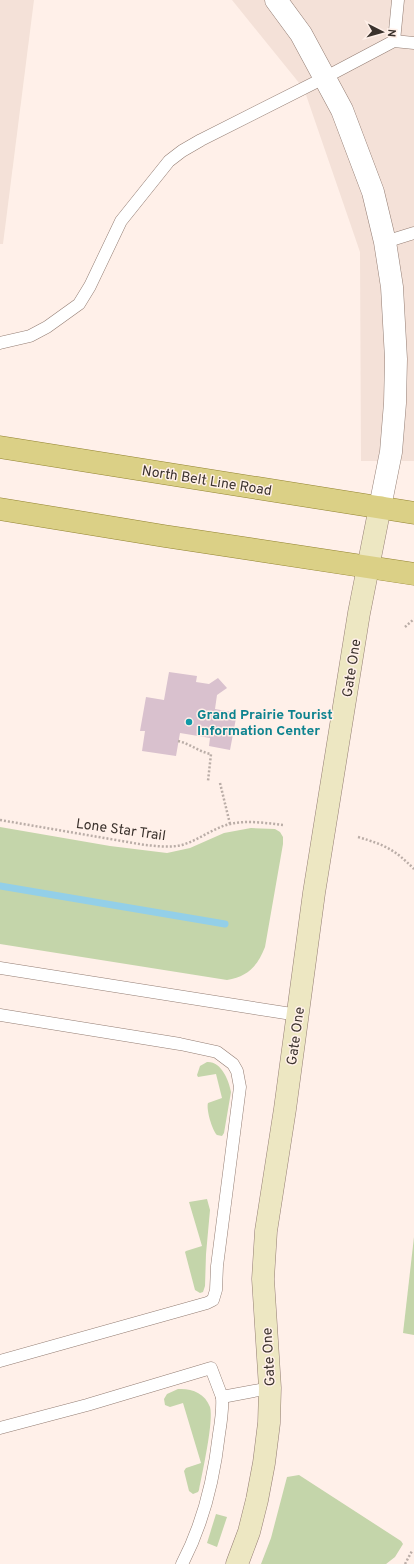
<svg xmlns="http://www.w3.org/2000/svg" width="414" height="1564" viewBox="0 0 414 1564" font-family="Overpass,sans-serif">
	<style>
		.built { fill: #f4e1d8 }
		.green { fill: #c4d5aa }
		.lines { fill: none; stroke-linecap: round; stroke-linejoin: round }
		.stream { stroke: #93cfe8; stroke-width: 7 }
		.building { fill: #d9c1ce }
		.lane-casing { stroke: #937d73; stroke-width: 13 }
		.street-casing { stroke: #937d73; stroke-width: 23 }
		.secondary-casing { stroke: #937d73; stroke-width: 23 }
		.primary-casing { stroke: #938432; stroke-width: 23 }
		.path { stroke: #baada7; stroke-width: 2.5; stroke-dasharray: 2 2; stroke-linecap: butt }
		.lane { stroke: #fff; stroke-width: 12 }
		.street { stroke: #fff; stroke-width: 22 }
		.secondary { stroke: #ede7c2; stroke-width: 22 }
		.primary { stroke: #dbd086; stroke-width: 22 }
		.culture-dot { fill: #0f9aa8; stroke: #fff0e9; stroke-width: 1.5 }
		.labels { text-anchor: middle; stroke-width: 3; stroke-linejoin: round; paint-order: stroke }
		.street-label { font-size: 14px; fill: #3b322d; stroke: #fff0e9 }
		.culture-label { font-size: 14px; font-weight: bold; fill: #0d838f; stroke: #fff0e9; text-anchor: start }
	</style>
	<rect width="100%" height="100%" fill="#fff0e9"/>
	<g class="built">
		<polygon points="0,0 34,0 3,244 0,244"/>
		<polygon points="232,0 414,0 414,461 361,461 360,252 304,89"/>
	</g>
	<g class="green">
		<path d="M0,827L110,846L167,853L190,848L224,833L251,828L275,829L280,832L283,837V844L265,947C257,967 248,976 227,980L0,944Z"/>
		<path d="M207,1062C221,1061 229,1080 231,1092L224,1133L222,1136L217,1135C212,1130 206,1109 208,1103L222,1098L216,1074L198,1077L197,1075L200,1066Z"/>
		<polygon points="207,1199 210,1210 206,1254 205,1286 203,1292 200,1293 195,1290 185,1252 186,1251 202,1246 189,1202"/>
		<polygon points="414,1237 414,1335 403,1333"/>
		<path d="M178,1389C191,1388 205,1393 210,1407C214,1421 202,1474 199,1490L198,1492L193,1494L189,1491L184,1471L186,1468L201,1463L183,1403L170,1407L165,1405L164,1399L167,1394Z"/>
		<polygon points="299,1475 401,1541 403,1544 395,1557 386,1564 261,1564 271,1538 287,1477"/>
		<polygon points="216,1514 227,1517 217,1547 207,1543"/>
	</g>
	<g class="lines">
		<polyline class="stream" points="0,886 225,924"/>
	</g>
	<polygon class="building" points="169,672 197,676 196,682 209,684 218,678 227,688 217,695 215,709 237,713 230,750 209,746 210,738 180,733 176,756 142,751 145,731 140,731 146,697 164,700"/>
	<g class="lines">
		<defs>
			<g id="lane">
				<polyline points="394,41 398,0"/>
				<polyline points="385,242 414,233"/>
				<polyline points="0,343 30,336 47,327 79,304 90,286 121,221 169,161 182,151 201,140 324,78 394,41 414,43"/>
				<polyline points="0,968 298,1015"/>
				<polyline points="0,1015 180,1044 217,1052 233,1064 237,1071 240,1087 217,1266 216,1290 213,1300 207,1303 0,1361"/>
				<polyline points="0,1428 87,1405 211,1368 222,1397 270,1388"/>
				<path d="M182,1564C203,1524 214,1479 219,1434C221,1422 223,1410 222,1397"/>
			</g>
			<polyline id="street" points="276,0 301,34 342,110 373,192 385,242 392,287 396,359 395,403 391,452 380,507"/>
			<polyline id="secondary" points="237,1564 249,1532 257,1500 264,1463 269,1423 270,1388 263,1279 266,1231 285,1109 314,893 359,613 380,507"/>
			<g id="primary">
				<polyline points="0,447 414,513"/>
				<polyline points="0,509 164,536 414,574"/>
			</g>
		</defs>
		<use href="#lane" class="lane-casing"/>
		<use href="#street" class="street-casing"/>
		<use href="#secondary" class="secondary-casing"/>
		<use href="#primary" class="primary-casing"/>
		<g class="path">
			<polyline points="405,627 414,619"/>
			<path d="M178,741C191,744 199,752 211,754L208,781"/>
			<polyline points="220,783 230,824"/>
			<path d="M0,820L145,845C157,846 170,848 182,845C199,840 213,828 230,824C247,820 266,823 283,825"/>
			<path d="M358,837C385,845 394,849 414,869"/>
			<polyline points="405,1564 412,1551"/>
		</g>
		<use href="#lane" class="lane"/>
		<use href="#street" class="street"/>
		<use href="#secondary" class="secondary"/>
		<use href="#primary" class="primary"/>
	</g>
	<circle class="culture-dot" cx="189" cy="722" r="4"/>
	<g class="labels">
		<g class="street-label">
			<text transform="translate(207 480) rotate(9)" y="5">North Belt Line Road</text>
			<text transform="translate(351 668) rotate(-81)" y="5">Gate One</text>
			<text transform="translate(121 829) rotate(8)" y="5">Lone Star Trail</text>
			<text transform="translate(295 1036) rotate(-82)" y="5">Gate One</text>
			<text transform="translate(268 1357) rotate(-93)" y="5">Gate One</text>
		</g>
		<g class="culture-label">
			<text x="197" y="719">Grand Prairie Tourist<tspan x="197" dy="16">Information Center</tspan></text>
		</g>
	</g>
	<g transform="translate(382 32) rotate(96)" stroke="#fff0e9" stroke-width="3" paint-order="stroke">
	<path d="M0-3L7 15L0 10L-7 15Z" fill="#3b322d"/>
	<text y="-6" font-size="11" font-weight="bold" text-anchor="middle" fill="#3b322d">N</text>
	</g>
</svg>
